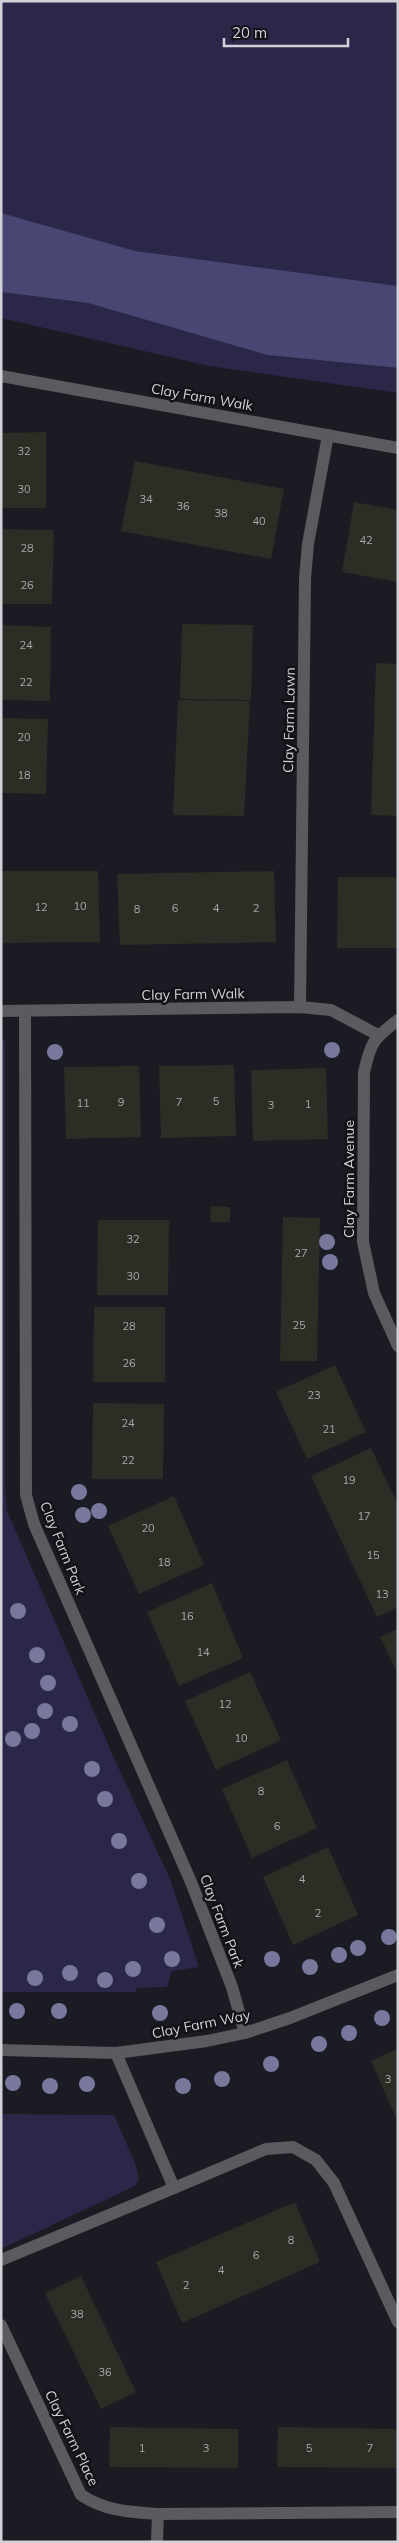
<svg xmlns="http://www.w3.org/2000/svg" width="399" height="2543" viewBox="0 0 399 2543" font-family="Mulish,sans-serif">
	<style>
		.green { fill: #2a2749 }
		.forest { fill: #494673 }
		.building { fill: #2c2d24 }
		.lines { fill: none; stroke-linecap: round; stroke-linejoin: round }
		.street { stroke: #5a5a5f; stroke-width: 12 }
		.tree { fill: #78779c }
		.labels { text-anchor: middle; stroke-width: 5; stroke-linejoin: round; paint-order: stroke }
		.number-label { font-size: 11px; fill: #a8a8aa }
		.street-label { font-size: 14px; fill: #d1d1d7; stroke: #121219 }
	</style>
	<rect width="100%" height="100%" fill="#1b1b23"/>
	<g class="green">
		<polygon points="1,1 398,1 398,347 1,266"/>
		<polygon points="1,292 88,303 267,355 398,368 398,393 209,366 1,318"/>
		<polygon points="1,1036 5,1041 5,1492 7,1511 114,1758 170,1879 199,1967 172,1971 167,1987 136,1988 136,1992 1,1992"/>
		<polygon points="1,2114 114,2115 135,2163 139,2179 135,2186 1,2249"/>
	</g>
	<polygon class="forest" points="1,213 135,251 398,286 398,368 267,355 88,303 1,292"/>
	<g class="building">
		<polygon points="46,432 46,508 1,508 1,433"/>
		<polygon points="135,461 284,489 271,559 121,531"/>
		<polygon points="354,502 398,510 398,582 342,572"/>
		<polygon points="1,529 54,530 52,604 1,604"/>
		<polygon points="182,624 253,625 251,700 180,699"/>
		<polygon points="1,625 51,627 50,701 1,700"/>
		<polygon points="376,663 398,664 398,816 371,815"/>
		<polygon points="178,700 250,701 244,816 173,815"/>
		<polygon points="1,718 48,719 46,794 1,793"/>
		<polygon points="1,871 98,871 100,942 1,943"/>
		<polygon points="274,871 276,942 120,945 117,874"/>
		<polygon points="338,877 398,877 398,948 337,948"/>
		<polygon points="234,1065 236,1136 161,1138 159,1066"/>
		<polygon points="139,1066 141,1137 66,1139 64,1067"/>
		<polygon points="326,1068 328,1139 253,1141 251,1070"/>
		<polygon points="211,1206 230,1207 230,1222 210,1222"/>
		<polygon points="283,1217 320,1218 317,1361 280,1361"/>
		<polygon points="98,1220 169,1220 168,1295 97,1295"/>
		<polygon points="94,1307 165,1307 165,1382 93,1382"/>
		<polygon points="335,1365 366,1432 307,1459 276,1392"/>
		<polygon points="93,1403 164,1404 163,1479 92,1479"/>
		<polygon points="371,1448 398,1505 398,1607 377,1617 311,1476"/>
		<polygon points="174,1496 204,1565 139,1594 108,1526"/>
		<polygon points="212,1583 243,1658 179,1686 147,1612"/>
		<polygon points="398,1629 398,1674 380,1637"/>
		<polygon points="250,1672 281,1740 216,1770 185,1701"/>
		<polygon points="287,1760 317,1828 252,1858 222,1789"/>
		<polygon points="328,1847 358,1915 293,1945 263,1877"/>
		<polygon points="398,2048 398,2122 371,2061"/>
		<polygon points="295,2202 320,2262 182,2323 156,2262"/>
		<polygon points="81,2276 136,2392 101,2409 45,2293"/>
		<polygon points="110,2427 238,2429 238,2468 109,2467"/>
		<polygon points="278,2427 398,2429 398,2468 277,2467"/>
	</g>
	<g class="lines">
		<g class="street">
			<polyline points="1,376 398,448"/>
			<polyline points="300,1007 305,578 308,544 328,435"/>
			<polyline points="1,1011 300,1007 331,1010 378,1035"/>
			<polyline points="25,1011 26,1495 34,1524 191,1882 232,1987 245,2033"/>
			<path d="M398,1020C373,1039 371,1042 364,1072L363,1242L374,1293L398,1346"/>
			<polyline points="1,2050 116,2053 207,2041 245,2033 290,2018 398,1975"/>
			<polyline points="174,2188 266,2149 293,2147 316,2160 334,2183 398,2322"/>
			<polyline points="1,2260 174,2188 116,2053"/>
			<path d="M1,2325L81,2495C105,2511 129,2512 158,2514L157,2542"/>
			<polyline points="158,2514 398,2512"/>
		</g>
	</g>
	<g class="tree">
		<circle cx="332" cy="1050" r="8"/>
		<circle cx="55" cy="1052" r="8"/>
		<circle cx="327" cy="1242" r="8"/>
		<circle cx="330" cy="1262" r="8"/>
		<circle cx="79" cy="1492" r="8"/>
		<circle cx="99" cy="1511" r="8"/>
		<circle cx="83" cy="1515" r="8"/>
		<circle cx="18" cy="1611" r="8"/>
		<circle cx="37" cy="1655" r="8"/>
		<circle cx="48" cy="1683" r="8"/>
		<circle cx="45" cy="1711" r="8"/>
		<circle cx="70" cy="1724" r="8"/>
		<circle cx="32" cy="1731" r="8"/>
		<circle cx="13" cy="1739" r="8"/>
		<circle cx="92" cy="1769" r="8"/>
		<circle cx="105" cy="1799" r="8"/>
		<circle cx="119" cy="1841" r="8"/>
		<circle cx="139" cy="1881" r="8"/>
		<circle cx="157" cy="1925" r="8"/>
		<circle cx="389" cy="1937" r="8"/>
		<circle cx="358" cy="1948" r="8"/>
		<circle cx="339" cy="1955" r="8"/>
		<circle cx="172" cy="1959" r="8"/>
		<circle cx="272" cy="1959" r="8"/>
		<circle cx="310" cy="1967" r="8"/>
		<circle cx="133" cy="1969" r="8"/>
		<circle cx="70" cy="1973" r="8"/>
		<circle cx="35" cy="1978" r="8"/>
		<circle cx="105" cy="1980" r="8"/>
		<circle cx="17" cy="2011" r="8"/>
		<circle cx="59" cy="2011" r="8"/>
		<circle cx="160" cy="2013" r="8"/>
		<circle cx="382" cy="2018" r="8"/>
		<circle cx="349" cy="2033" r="8"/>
		<circle cx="319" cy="2044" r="8"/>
		<circle cx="271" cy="2064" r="8"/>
		<circle cx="222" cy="2079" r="8"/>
		<circle cx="13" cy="2083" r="8"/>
		<circle cx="87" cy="2084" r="8"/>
		<circle cx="50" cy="2086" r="8"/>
		<circle cx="183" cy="2086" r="8"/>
	</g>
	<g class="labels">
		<g class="number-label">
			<text x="24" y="455">32</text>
			<text x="24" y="493">30</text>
			<text x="146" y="503">34</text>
			<text x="183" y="510">36</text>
			<text x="221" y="517">38</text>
			<text x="259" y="525">40</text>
			<text x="366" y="544">42</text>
			<text x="27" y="552">28</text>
			<text x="27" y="589">26</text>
			<text x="26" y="649">24</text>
			<text x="26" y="686">22</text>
			<text x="24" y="741">20</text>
			<text x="24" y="779">18</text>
			<text x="80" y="910">10</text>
			<text x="41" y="911">12</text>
			<text x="175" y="912">6</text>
			<text x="216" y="912">4</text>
			<text x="256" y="912">2</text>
			<text x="137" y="913">8</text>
			<text x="216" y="1105">5</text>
			<text x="121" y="1106">9</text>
			<text x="179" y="1106">7</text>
			<text x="83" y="1107">11</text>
			<text x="308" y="1108">1</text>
			<text x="271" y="1109">3</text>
			<text x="133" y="1243">32</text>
			<text x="301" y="1257">27</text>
			<text x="133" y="1280">30</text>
			<text x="299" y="1329">25</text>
			<text x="129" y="1330">28</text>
			<text x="129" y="1367">26</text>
			<text x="314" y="1399">23</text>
			<text x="128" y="1427">24</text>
			<text x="329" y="1433">21</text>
			<text x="128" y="1464">22</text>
			<text x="349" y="1484">19</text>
			<text x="364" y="1520">17</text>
			<text x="148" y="1532">20</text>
			<text x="373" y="1559">15</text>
			<text x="164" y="1566">18</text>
			<text x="382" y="1598">13</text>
			<text x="187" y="1620">16</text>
			<text x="203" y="1656">14</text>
			<text x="225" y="1708">12</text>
			<text x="241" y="1742">10</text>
			<text x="261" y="1795">8</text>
			<text x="277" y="1830">6</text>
			<text x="302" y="1883">4</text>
			<text x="318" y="1917">2</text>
			<text x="388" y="2083">3</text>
			<text x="291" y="2244">8</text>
			<text x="256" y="2259">6</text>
			<text x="221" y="2274">4</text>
			<text x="186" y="2289">2</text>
			<text x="77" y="2318">38</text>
			<text x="105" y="2376">36</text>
			<text x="142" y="2452">1</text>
			<text x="206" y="2452">3</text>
			<text x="309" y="2452">5</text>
			<text x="370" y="2452">7</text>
		</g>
		<g class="street-label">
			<text transform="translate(202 397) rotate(10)" y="5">Clay Farm Walk</text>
			<text transform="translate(289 720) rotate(-89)" y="5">Clay Farm Lawn</text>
			<text transform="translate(193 994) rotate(-1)" y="5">Clay Farm Walk</text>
			<text transform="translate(349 1179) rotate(-90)" y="5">Clay Farm Avenue</text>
			<text transform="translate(63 1548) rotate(68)" y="5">Clay Farm Park</text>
			<text transform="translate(222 1921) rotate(69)" y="5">Clay Farm Park</text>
			<text transform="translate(201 2024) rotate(-11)" y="5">Clay Farm Way</text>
			<text transform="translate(72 2438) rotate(64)" y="5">Clay Farm Place</text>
		</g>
	</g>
	<rect width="399" height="2543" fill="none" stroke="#d1d1d7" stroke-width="5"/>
	<path d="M224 38v8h124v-8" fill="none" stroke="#d1d1d7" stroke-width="2.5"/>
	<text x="232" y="38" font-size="15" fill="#d1d1d7" stroke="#121219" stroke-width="4" paint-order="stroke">20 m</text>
</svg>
